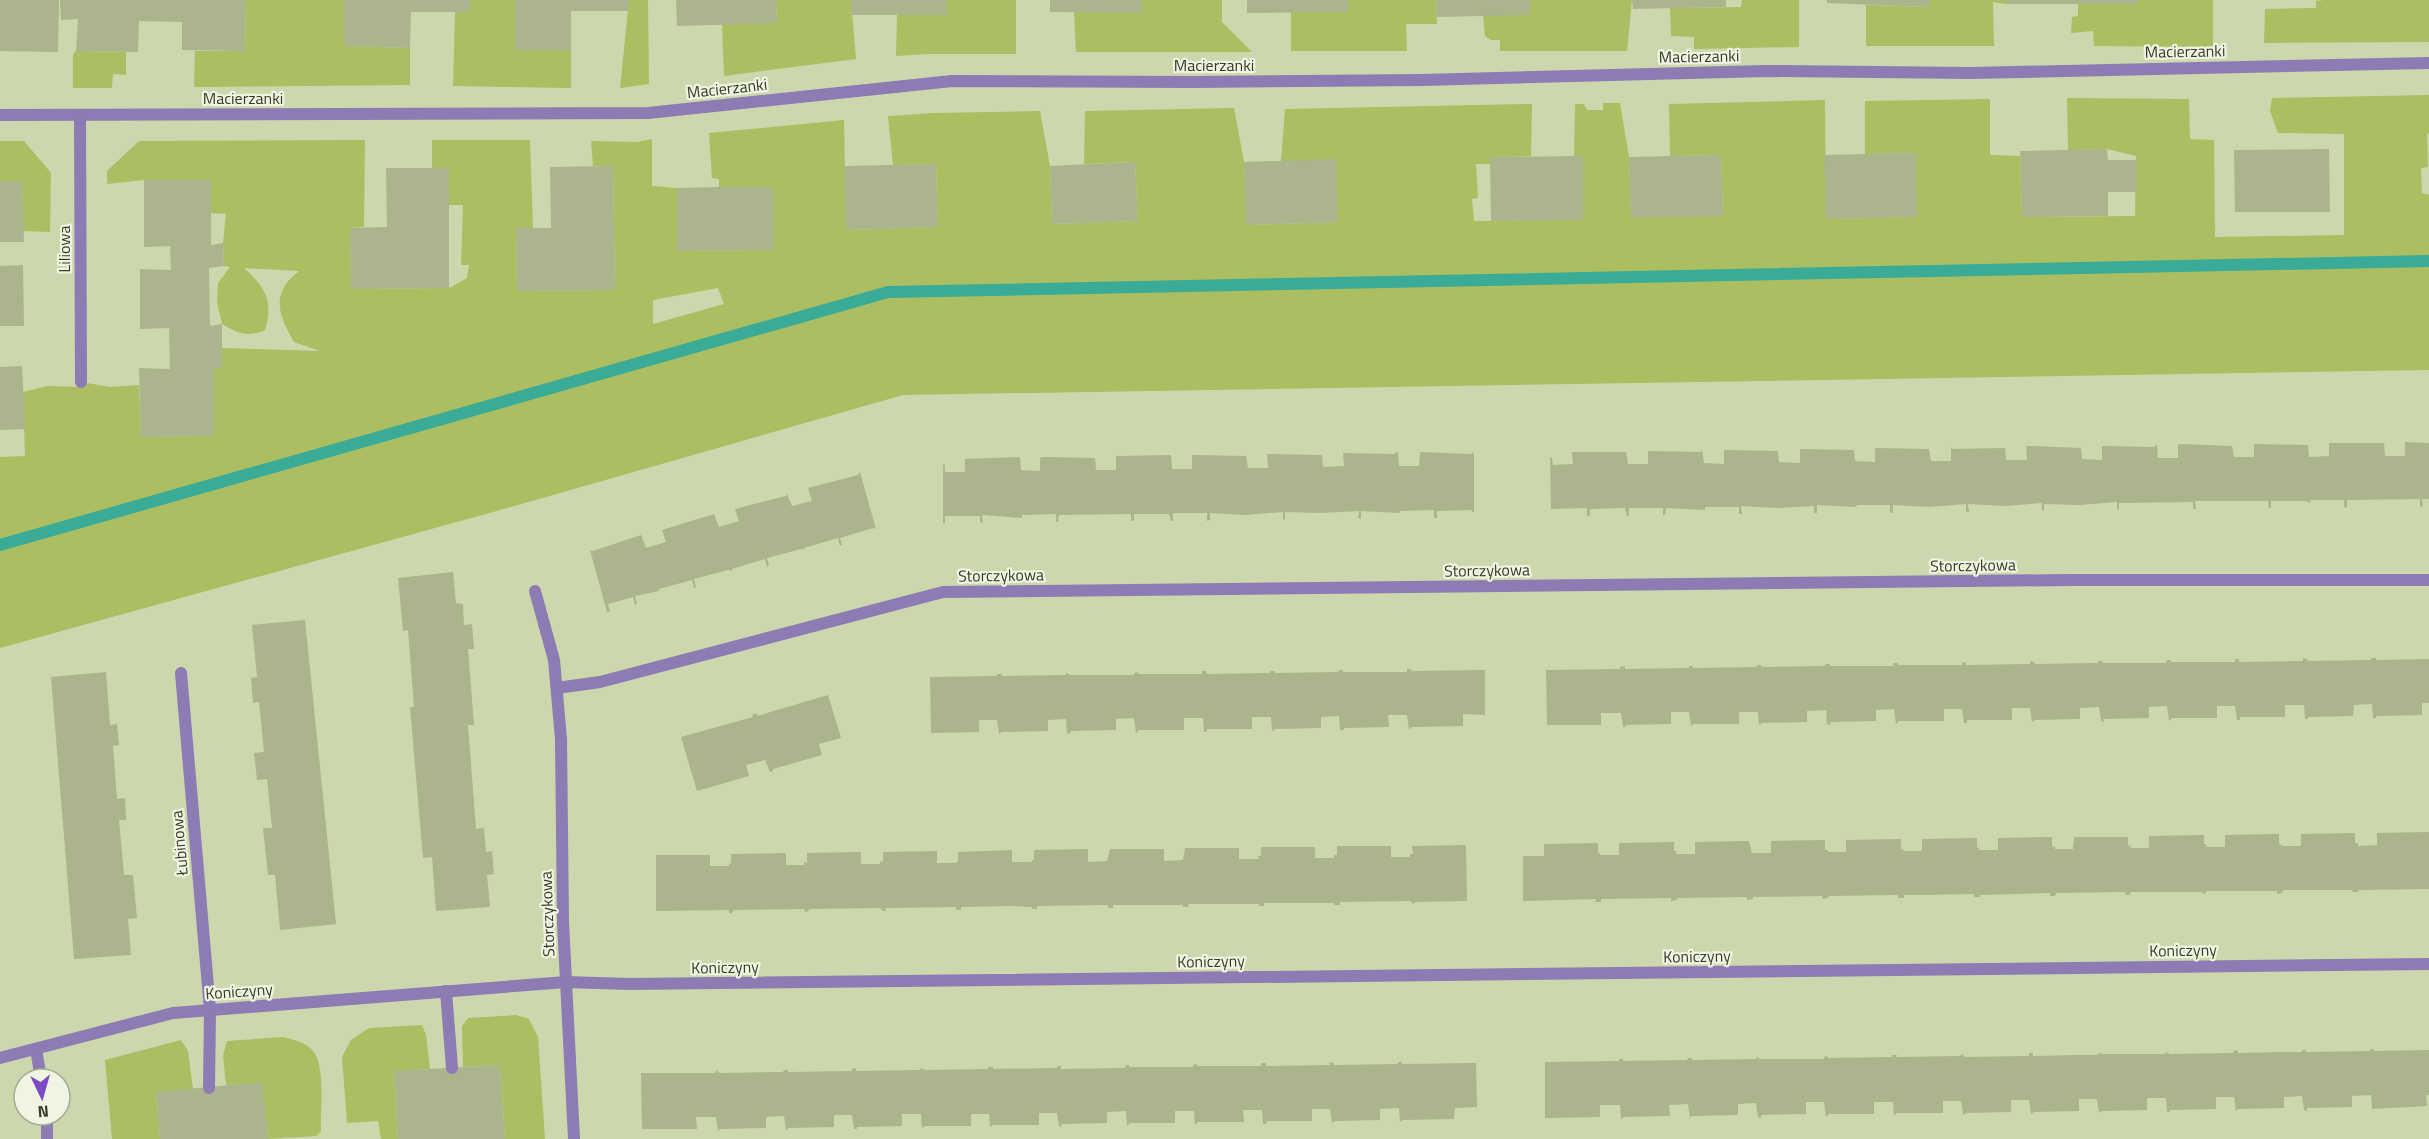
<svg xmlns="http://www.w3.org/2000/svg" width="2429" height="1139" viewBox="0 0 2429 1139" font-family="'Titillium Web',sans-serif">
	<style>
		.green { fill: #abbe61; fill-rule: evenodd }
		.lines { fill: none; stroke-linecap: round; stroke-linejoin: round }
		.stream { stroke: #3aab97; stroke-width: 12 }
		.building { fill: #abb48c }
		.service { stroke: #8d7bb3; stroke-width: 12 }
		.minor { stroke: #8d7bb3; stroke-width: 12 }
		.labels { text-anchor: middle; stroke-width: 4.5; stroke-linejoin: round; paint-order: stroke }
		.street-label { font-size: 16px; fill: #373b2a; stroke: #eff5e0 }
	</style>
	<rect width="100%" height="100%" fill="#ccd7ad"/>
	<g class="green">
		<polygon points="246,0 344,0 344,46 410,48 410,85 194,87 195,51 245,51"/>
		<polygon points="470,0 515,0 516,50 571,50 571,88 453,86 455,12 470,12"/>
		<polygon points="629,0 648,0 649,84 620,88"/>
		<polygon points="776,0 851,0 856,59 724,76 722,24 777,23"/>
		<polygon points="947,0 1016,0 1016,54 927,54 896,56 897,15 947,15"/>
		<polygon points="1142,0 1222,0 1222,22 1252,52 1076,52 1074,12 1142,13"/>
		<polygon points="1348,0 1436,0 1437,24 1406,24 1407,51 1291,51 1291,12 1347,12"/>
		<polygon points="1530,0 1632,0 1627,51 1500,51 1500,40 1491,40 1485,36 1483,15 1530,15"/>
		<polygon points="1742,0 1799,0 1799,47 1694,49 1694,37 1671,36 1670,8 1741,7"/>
		<polygon points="1929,0 2006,0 2006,4 1993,2 1994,46 1866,46 1866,5 1928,7"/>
		<polygon points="2138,0 2213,0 2213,47 2094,46 2093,31 2071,33 2072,17 2078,16 2078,4 2138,4"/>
		<polygon points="2324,0 2429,0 2429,42 2264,43 2265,9 2316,8 2316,1"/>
		<polygon points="76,51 126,52 126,75 113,74 112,88 73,88 73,54"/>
		<path d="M2429,95V133L2427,134L2428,167L2421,168L2422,193L2429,195V370L903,395L511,507L0,648V457L25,456L23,392L47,386L80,387L81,382L110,387L139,385L141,437L214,436V368H222V348L320,351L294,342C284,324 272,304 286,284C289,279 295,275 299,271L244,268C265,287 274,301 265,330C248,338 237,333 222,324L217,302L218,283L230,267L224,266L223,243L226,214L211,213L144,180L107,184V171L139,141L365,140L364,227L350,228L351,289L449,288L467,278L469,265H461L463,205H449V168H432V140H530L533,228L516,229L517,291L615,290L613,166H593L591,141L637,142L652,139V186L677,188V251L773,250V187H719V179L712,178L709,133L844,120L846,230L938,227L936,164L893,165L888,116L935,113L1040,111L1050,166L1052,224L1138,221L1135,162L1084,164L1085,111L1234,108L1244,162L1247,225L1337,222L1281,161L1285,109L1532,104L1531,156L1491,157L1490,164H1476L1478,198L1472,199L1474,221L1583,220V156H1574L1575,104H1584L1587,110H1603V103H1620L1629,157L1631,218L1723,215L1721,155L1670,156L1669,104L1825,100L1826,219L1917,217L1915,153L1865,154V101L1990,99V155L2020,156L2022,217L2135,216L2136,156L2107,149L2068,150L2067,98L2189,99L2190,139L2214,140L2215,237L2344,235V134L2278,133L2270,111L2272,98ZM718,288L724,304L653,324V300Z"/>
		<polygon points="0,141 24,141 51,173 50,232 23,231 22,182 0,181"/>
		<polygon points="516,1015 529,1019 538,1037 545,1139 505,1139 500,1065 463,1067 462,1026 468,1018"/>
		<polygon points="422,1025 426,1035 430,1069 394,1071 398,1139 381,1139 378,1121 347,1123 342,1057 351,1040 369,1028"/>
		<path d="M283,1037C294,1040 306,1042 313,1051C326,1066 320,1112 321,1131L316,1136L268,1139L262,1083L226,1085L223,1055L227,1041Z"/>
		<polygon points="181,1040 188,1051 193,1089 156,1092 160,1139 112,1139 105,1060"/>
	</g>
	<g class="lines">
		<polyline class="stream" points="0,545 888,292 2429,261"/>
	</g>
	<g class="building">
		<polygon points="0,0 59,0 58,52 0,51"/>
		<polygon points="60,0 246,0 245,51 182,50 182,22 139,21 138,52 76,51 78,19 61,20"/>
		<polygon points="344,0 470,0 470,12 411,12 410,48 344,46"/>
		<polygon points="515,0 629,0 629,11 571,11 571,50 515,50"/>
		<polygon points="676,0 776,0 777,23 677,26"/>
		<rect x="851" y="0" width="96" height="15"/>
		<polygon points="1050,0 1142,0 1142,13 1050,12"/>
		<polygon points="1247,0 1348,0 1348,12 1247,13"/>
		<polygon points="1436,0 1530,0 1530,15 1437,17"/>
		<polygon points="1632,0 1726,0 1726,7 1633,9"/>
		<polygon points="1827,0 1929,0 1929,7 1827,3"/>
		<rect x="2006" y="0" width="132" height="4"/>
		<polygon points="2107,149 2108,160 2136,160 2136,192 2108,192 2108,216 2022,217 2020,151"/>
		<polygon points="2329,149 2330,212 2235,212 2234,150"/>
		<polygon points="1916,153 1917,217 1826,219 1824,155"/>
		<polygon points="1721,155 1723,216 1631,218 1629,157"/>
		<polygon points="1583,156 1583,220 1491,221 1490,157"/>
		<polygon points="1336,159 1338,222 1246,225 1244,162"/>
		<polygon points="1135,162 1138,221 1052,224 1050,166"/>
		<polygon points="936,164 938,227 846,230 844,166"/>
		<polygon points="613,166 615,290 517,291 516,228 551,228 550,167"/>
		<polygon points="386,168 449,168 449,288 351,289 350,228 387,227"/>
		<polygon points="144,180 211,180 211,245 223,243 224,266 209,268 210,326 222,324 222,368 214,368 214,436 141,437 139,368 170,369 169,328 140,329 140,269 171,270 170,246 144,247"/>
		<polygon points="0,181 22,181 24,242 0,242"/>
		<polygon points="719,187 773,187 774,250 677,251 677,188"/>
		<polygon points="23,265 24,326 0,326 0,266"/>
		<polygon points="22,366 25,429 0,430 0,367"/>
		<polygon points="2405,442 2429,443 2429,499 2422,499 2423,506 2420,507 2420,499 2347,500 2347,508 2344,507 2344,500 2310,500 2310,503 2306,501 2271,501 2271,508 2269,508 2268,501 2195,501 2196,509 2193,509 2193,502 2119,503 2119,509 2117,510 2117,502 2080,505 2044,504 2044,510 2042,511 2042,503 2004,506 1968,504 1969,512 1966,512 1966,504 1929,507 1893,505 1893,513 1890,513 1890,505 1857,505 1856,507 1817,505 1817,513 1814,513 1814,506 1777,508 1741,506 1742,514 1739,514 1739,507 1705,507 1705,510 1666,508 1665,515 1663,515 1663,508 1629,508 1629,516 1627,516 1625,508 1590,509 1590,516 1587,516 1587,508 1551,509 1550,457 1552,458 1553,465 1573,464 1572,452 1626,452 1628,464 1648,464 1648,451 1700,452 1702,450 1704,463 1724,464 1724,450 1726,450 1778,451 1779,462 1800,463 1800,449 1854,450 1855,461 1875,462 1875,448 1929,449 1931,461 1951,461 1951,447 1953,449 2005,448 2006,460 2027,460 2026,446 2029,446 2081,448 2082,459 2102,460 2102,446 2105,446 2154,447 2157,444 2158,458 2178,458 2178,445 2181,444 2232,446 2234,457 2254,457 2254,444 2308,445 2309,457 2329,456 2329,443 2384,443 2385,456 2405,456"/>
		<polygon points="1396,452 1398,452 1399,466 1419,466 1420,452 1471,454 1474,452 1474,512 1472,512 1472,510 1437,511 1437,518 1434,518 1434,510 1400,511 1400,513 1361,511 1361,519 1358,518 1359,511 1321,513 1285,512 1285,519 1283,520 1283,512 1245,515 1210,513 1210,520 1207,521 1207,513 1173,513 1173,521 1171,521 1169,514 1134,514 1134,521 1131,521 1131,514 1059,515 1058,522 1056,522 1056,514 1022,515 1022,518 982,515 983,523 980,522 980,516 945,516 945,523 943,523 943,464 945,465 945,472 965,472 965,459 1020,457 1021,470 1040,471 1040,458 1043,457 1095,458 1096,470 1116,470 1116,456 1118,456 1171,455 1172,469 1192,469 1192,455 1246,456 1248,468 1268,468 1267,454 1322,455 1323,467 1344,466 1343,453 1395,454"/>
		<polygon points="860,472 876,529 873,528 840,538 842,545 840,546 838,538 804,548 805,550 801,549 767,558 769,566 767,567 765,559 732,569 732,571 728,570 694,579 696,587 694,588 692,580 659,589 659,591 635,596 637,604 635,605 633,597 608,604 610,612 607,612 590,550 593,551 641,535 646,548 666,542 662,530 714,514 719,527 739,521 735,509 786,496 787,494 792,506 812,501 808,488 858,475"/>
		<polygon points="453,572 456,603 463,604 464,625 472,624 474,649 468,649 474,725 468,725 476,829 484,828 486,852 492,851 494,874 487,875 490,907 436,911 432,857 423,858 410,707 414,707 408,630 403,631 398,578"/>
		<polygon points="305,620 336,924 280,930 275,875 268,875 263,828 272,828 267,779 257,780 254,753 264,752 259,702 253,703 251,678 257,677 252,625"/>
		<polygon points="2303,658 2307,659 2308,661 2371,660 2371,658 2376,658 2376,660 2429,659 2429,703 2422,703 2422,715 2376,716 2376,718 2373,718 2372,704 2354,705 2353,716 2308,717 2308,719 2305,719 2304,705 2285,705 2285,717 2240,717 2240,720 2237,720 2235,706 2217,706 2217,718 2172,718 2169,721 2167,706 2149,707 2149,718 2103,719 2104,722 2101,721 2099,707 2080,708 2080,719 2035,720 2032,722 2030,708 2012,708 2012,720 1967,720 1967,723 1964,723 1962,709 1944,709 1944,721 1899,721 1896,724 1894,709 1876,710 1876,721 1830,722 1831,725 1827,724 1826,710 1807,711 1807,722 1762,723 1759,725 1758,712 1739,712 1739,724 1694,724 1691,726 1689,712 1671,712 1671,724 1625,725 1626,727 1623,727 1621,713 1601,713 1601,725 1547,725 1546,670 1620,669 1620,667 1625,666 1625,669 1689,668 1689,666 1693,666 1693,668 1757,667 1757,665 1762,665 1761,667 1825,666 1825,664 1830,664 1830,666 1894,666 1893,663 1898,663 1898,665 1962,665 1962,663 1966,662 1966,665 2030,664 2030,661 2034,662 2035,664 2098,663 2098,661 2103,661 2103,663 2166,663 2167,660 2171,660 2171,662 2235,662 2235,659 2239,659 2239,662 2303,661"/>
		<polygon points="1407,669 1411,669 1411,671 1485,670 1485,715 1463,714 1463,726 1412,727 1409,730 1407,715 1388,715 1389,727 1344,728 1344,730 1340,730 1339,716 1321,717 1321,728 1275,729 1272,731 1271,717 1252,717 1252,729 1207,729 1207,732 1204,732 1203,718 1184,718 1184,730 1139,730 1136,733 1134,718 1116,719 1116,730 1071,731 1070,734 1067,733 1066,719 1048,720 1048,731 1002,732 999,734 997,720 979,720 979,732 931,733 930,677 997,676 997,674 1002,674 1002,676 1065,675 1067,673 1070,675 1134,675 1134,673 1138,672 1138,674 1202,674 1202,671 1206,671 1207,674 1270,673 1270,671 1275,671 1275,673 1338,672 1339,670 1343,670 1343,672 1407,672"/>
		<polygon points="106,672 110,725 117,724 119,745 113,746 117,799 125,798 126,820 119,820 124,875 133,875 137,918 128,919 131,955 74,959 51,677"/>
		<polygon points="828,695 841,738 819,744 822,755 773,769 773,771 770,772 765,760 746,765 749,776 697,791 681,737 753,717 752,715 757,713 757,716"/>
		<polygon points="2429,832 2429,889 2358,890 2358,892 2353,892 2352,890 2283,890 2282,893 2277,894 2277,891 2207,891 2205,894 2201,892 2131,892 2129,895 2126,895 2125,892 2056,893 2055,896 2050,896 2050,893 1980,895 1980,897 1974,897 1974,894 1923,895 1904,895 1904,898 1898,898 1898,895 1829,896 1828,898 1822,899 1823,896 1753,897 1753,899 1747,900 1747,897 1677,898 1677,900 1671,901 1671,898 1601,899 1601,902 1595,902 1596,899 1523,901 1523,856 1544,856 1544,844 1598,843 1598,852 1601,855 1619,855 1619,843 1674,842 1674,851 1677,851 1676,854 1695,854 1695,842 1749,841 1752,853 1771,853 1771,841 1825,840 1825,850 1828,850 1828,852 1846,852 1846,840 1901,839 1901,849 1904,849 1903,851 1922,851 1922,839 1977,838 1977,848 1979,847 1979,850 1998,850 1998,838 2052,837 2052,847 2055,846 2055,849 2073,849 2074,837 2128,837 2128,846 2131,845 2130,848 2149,848 2149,836 2204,835 2204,844 2206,844 2206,847 2225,847 2225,835 2279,834 2279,843 2282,846 2301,846 2301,834 2355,833 2355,843 2358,843 2358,846 2377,845 2377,833"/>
		<polygon points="1466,845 1467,901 1416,902 1413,904 1410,901 1340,902 1340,905 1334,905 1334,903 1264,903 1264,906 1259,906 1259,904 1188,904 1189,907 1183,907 1183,905 1113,905 1113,908 1108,908 1108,905 1037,906 1037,909 1032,909 1032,907 1013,906 961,907 961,910 956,910 956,907 885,908 886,911 883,911 880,908 810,909 807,912 804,911 805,909 734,910 732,913 729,913 729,910 656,911 656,855 710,855 710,866 729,866 729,863 731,864 731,854 786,853 786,865 804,865 804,862 807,863 807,853 861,852 861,864 880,864 880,861 883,862 883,852 937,851 937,863 956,863 958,861 958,852 1012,850 1012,862 1031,862 1034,859 1034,850 1088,849 1088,862 1107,861 1110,849 1164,849 1164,861 1183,860 1185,848 1239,848 1239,859 1259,859 1258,856 1261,856 1261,847 1315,847 1315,858 1334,858 1334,855 1337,855 1337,846 1391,846 1391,857 1410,857 1410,854 1413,854 1412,846"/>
		<polygon points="2370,1049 2374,1049 2374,1051 2429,1050 2429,1095 2426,1095 2427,1106 2372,1109 2371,1095 2352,1096 2352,1107 2307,1108 2307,1111 2304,1110 2302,1096 2284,1097 2284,1108 2238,1109 2236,1111 2234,1097 2216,1097 2216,1109 2170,1110 2170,1112 2167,1112 2166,1098 2147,1098 2147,1110 2102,1111 2099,1113 2097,1099 2079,1099 2079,1111 2034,1112 2031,1114 2029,1100 2011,1100 2011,1112 1965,1113 1966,1115 1963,1114 1961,1101 1943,1101 1943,1113 1897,1113 1894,1116 1893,1102 1874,1102 1874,1114 1829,1114 1826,1117 1824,1102 1806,1102 1806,1114 1761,1115 1761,1118 1758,1117 1756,1103 1738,1104 1738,1115 1692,1116 1690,1118 1688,1104 1669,1105 1670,1116 1624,1117 1621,1119 1620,1105 1600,1105 1600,1117 1545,1118 1545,1062 1619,1061 1619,1059 1623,1059 1623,1061 1688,1060 1687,1058 1692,1058 1692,1060 1756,1059 1757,1057 1760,1059 1824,1059 1824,1057 1828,1056 1828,1058 1892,1057 1892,1055 1897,1055 1896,1057 1960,1056 1962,1054 1965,1057 2029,1056 2029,1053 2033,1053 2033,1056 2078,1055 2097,1055 2101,1052 2101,1054 2165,1054 2166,1052 2170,1054 2233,1053 2234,1050 2238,1051 2238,1053 2283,1052 2302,1052 2302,1050 2306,1050 2306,1052 2370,1051"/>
		<polygon points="1329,1062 1334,1063 1334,1065 1398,1064 1398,1062 1402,1062 1402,1064 1476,1063 1477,1107 1455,1108 1454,1119 1403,1120 1400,1122 1399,1108 1380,1109 1380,1120 1335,1121 1332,1123 1330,1109 1312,1109 1312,1121 1267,1121 1266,1124 1263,1124 1262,1110 1243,1110 1244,1122 1198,1122 1195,1125 1194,1111 1175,1111 1175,1123 1130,1123 1127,1126 1126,1111 1107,1112 1107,1123 1062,1124 1061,1127 1059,1126 1057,1113 1039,1113 1039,1125 993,1125 990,1127 989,1114 971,1114 971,1126 925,1126 922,1128 921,1114 902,1114 902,1126 857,1127 857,1129 854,1129 852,1115 834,1115 834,1127 789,1128 786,1130 784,1116 766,1117 766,1128 720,1129 718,1131 716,1117 696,1117 697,1129 642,1129 641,1073 715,1073 716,1070 720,1073 783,1072 784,1070 788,1070 788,1072 852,1071 852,1069 856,1068 856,1071 920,1070 921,1068 925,1070 988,1069 988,1067 993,1067 993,1069 1057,1068 1057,1066 1061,1066 1061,1069 1125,1068 1126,1065 1129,1065 1129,1067 1193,1067 1193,1065 1197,1064 1197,1066 1261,1066 1261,1063 1266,1063 1266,1066 1330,1065"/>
		<polygon points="500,1065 505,1139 398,1139 394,1071"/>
		<polygon points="262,1082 268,1139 160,1139 156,1092"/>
	</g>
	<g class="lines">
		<g class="service">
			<polyline points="446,991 452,1068"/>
			<polyline points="209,1088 210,1010"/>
		</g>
		<g class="minor">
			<polyline points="0,115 648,113 952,81 1193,82 1422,80 1766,71 1971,73 2429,63"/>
			<polyline points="80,115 81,382"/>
			<polyline points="535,591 554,660 561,739 563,922 574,1139"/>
			<polyline points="181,673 210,1010"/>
			<polyline points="557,688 600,682 943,592 2069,580 2429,580"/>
			<polyline points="36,1049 41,1079"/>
			<polyline points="0,1058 173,1013 566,982 630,984 2429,964"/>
			<polyline points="47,1115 47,1139"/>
		</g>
	</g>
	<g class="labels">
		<g class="street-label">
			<text transform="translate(2185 51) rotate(-1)" y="6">Macierzanki</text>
			<text transform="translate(1699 56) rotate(-1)" y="6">Macierzanki</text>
			<text x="1214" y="71">Macierzanki</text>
			<text transform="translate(727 88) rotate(-6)" y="6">Macierzanki</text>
			<text x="243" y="104">Macierzanki</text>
			<text transform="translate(64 249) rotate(-90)" y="6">Liliowa</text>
			<text transform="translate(1973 565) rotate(-1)" y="6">Storczykowa</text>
			<text transform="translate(1487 570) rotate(-1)" y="6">Storczykowa</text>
			<text transform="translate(1001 575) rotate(-1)" y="6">Storczykowa</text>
			<text transform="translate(179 843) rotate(-95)" y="6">Łubinowa</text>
			<text transform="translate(547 914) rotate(-92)" y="6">Storczykowa</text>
			<text transform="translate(2183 950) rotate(-1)" y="6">Koniczyny</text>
			<text transform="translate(1697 956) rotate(-1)" y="6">Koniczyny</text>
			<text transform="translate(1211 961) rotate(-1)" y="6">Koniczyny</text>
			<text transform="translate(725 967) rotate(-1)" y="6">Koniczyny</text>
			<text transform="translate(239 991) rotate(-4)" y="6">Koniczyny</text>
		</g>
	</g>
	<g transform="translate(42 1097) rotate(175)"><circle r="28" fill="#eff5e0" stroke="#a5ab97" stroke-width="1.5"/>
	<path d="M0-4.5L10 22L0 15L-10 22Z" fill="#7b4bc3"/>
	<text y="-9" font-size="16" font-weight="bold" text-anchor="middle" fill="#373b2a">N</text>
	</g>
</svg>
